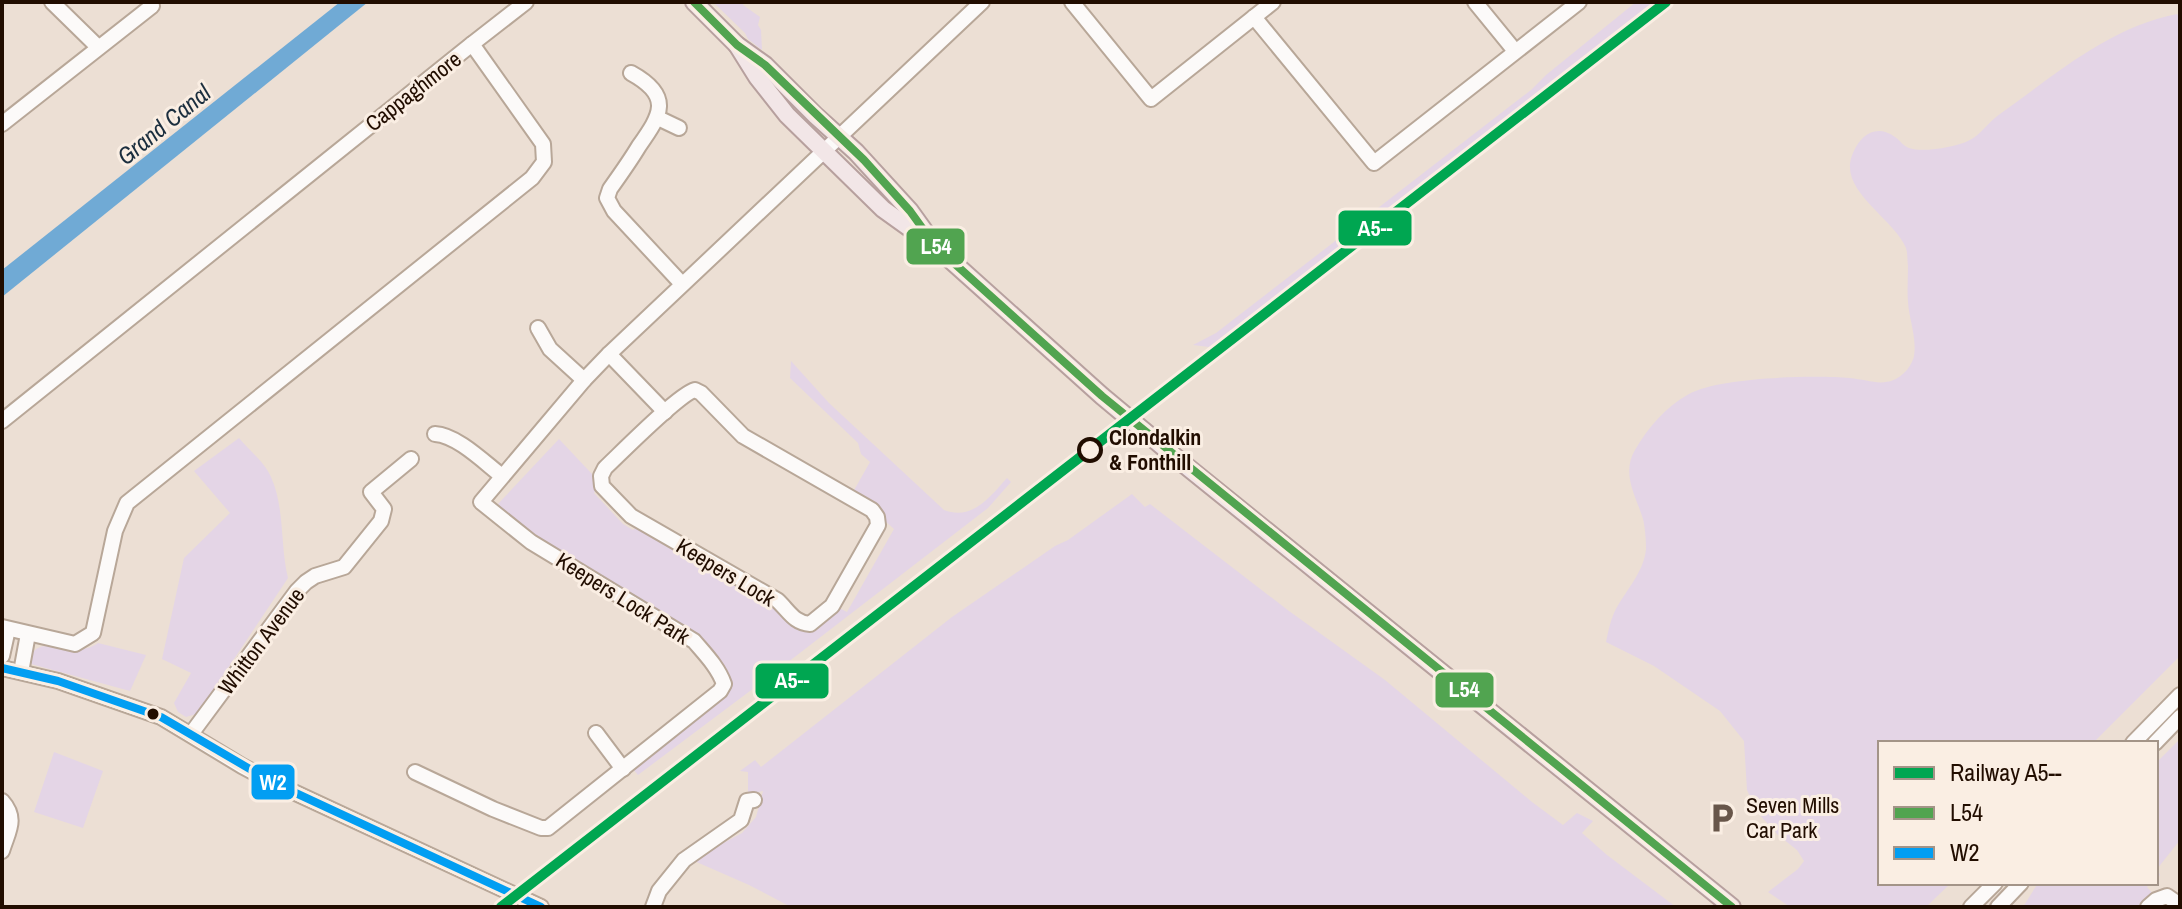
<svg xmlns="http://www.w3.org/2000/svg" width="2182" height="909" viewBox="0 0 2182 909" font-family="'Archivo Narrow',sans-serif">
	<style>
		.green { fill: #e4d5e6 }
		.water { fill: #70aad5 }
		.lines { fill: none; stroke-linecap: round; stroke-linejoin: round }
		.minor-casing { stroke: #b8a798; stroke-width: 18 }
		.major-casing { stroke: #b7a09e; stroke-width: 20 }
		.minor { stroke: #fcfaf9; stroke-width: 14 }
		.major { stroke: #f2e6e7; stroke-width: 16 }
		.bus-1-casing { stroke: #faeee3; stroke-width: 14 }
		.bus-2-casing { stroke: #faeee3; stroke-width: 14 }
		.bus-1 { stroke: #51a450; stroke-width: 8 }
		.bus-2 { stroke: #029ef2; stroke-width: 8 }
		.rail-1-casing { stroke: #faeee3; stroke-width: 16 }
		.rail-1 { stroke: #00a651; stroke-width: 10 }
		.stop-dot { fill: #faeee3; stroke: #210d00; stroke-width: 4 }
		.bus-dot { fill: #210d00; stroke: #faeee3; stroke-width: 3 }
		.labels { text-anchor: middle; stroke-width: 6; stroke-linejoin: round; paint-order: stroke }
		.street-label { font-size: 22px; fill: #210d00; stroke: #faeee3 }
		.stop-label { font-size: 22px; font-weight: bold; fill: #210d00; stroke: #faeee3; text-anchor: start }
		.poi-label { font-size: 22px; fill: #210d00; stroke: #faeee3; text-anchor: start }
		.water-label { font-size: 24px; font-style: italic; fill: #1b2e3e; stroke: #faeee3 }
		.line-badge { stroke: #faeee3; stroke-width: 3 }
		.badge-label { font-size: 22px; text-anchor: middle; font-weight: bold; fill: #fff }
	</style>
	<rect width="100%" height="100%" fill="#ecdfd4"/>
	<g class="green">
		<polygon points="713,2 744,2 743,5 760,17 758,25 761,30 762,50 748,39 745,33"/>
		<polygon points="1636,2 1654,2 1249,318 1209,347 1193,345 1216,333 1531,90 1546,75"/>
		<path d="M2177,14L2180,19V656L2093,743H1880V883H1951L1926,907H1790L1768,892L1798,869L1804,861L1797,850L1778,835L1758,813L1747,790L1744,741L1720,711L1654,666L1606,642C1608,632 1610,622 1614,613C1624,592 1644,573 1646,549C1646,540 1645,527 1643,519C1636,496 1621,474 1635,450C1648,428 1665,407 1689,394C1720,377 1813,375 1850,378C1871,380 1888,390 1906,371C1909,368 1913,361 1914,356C1917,338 1909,319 1908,302C1907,290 1908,278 1908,266C1907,260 1908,254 1906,248C1894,218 1836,190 1853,153C1861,134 1877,124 1895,137C1900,140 1903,146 1909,148C1923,153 1955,147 1968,141C1981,135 1988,122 2000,114C2055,75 2109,27 2177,14Z"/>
		<path d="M791,361L829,403L944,510C972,521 990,497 1007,478L1011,482L988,508L770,676L638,775L633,769L724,696L716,661L528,534L498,504L559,439L592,474L596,489L594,493L623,524L633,530L636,527L775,606L793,627L803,631L816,627L839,608L847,612L894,529L853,492L870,462L861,454L858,443L790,378Z"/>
		<path d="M239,438C249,450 265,463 271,477C285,508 280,546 288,578L216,686L196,714L186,717L178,712L174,703L191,673L162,659L184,558L230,513L194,471Z"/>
		<polygon points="1132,494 1145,507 1150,504 1289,611 1385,680 1532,802 1563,825 1577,813 1593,821 1582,833 1607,855 1676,907 791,907 749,885 692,860 742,833 756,817 763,791 748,794 748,772 740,771 755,760 761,767 952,617 1055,546 1068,540"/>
		<path d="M98,643L146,655L130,691L31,664L29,660C40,629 71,662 98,643Z"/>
		<polygon points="2180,739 2180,840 2157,869 2160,875 2156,879 2156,763"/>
		<polygon points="54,752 103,771 83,828 34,812"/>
		<polygon points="2038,883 2151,883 2147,887 2153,894 2136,907 2023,907"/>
	</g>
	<polygon class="water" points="340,2 368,2 2,297 2,270"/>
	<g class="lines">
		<defs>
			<g id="minor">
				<polyline points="52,2 98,47"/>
				<polyline points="1072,2 1151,99 1273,2"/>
				<polyline points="1475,2 1515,51"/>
				<polyline points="1254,17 1374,163 1579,2"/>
				<polyline points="472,44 526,2"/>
				<path d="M631,73C673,96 661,115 639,146C630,161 620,175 610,189L607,198L614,211L682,284"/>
				<polyline points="658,118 679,128"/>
				<polyline points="2,124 152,6"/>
				<polyline points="538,328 550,349 584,380"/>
				<polyline points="609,354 665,412"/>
				<path d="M695,390L701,393L743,436L872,510L877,517L878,525L832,606L810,624C794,623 789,611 777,600L631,516L602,486L601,476L605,468C621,453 679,394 695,390Z"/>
				<polyline points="2,421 472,44 543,144 544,162 532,178 127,503 115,531 93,633 75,644 2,627"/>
				<path d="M435,434C457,435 485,463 502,476"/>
				<polyline points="2,656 8,629"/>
				<polyline points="2,668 58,681 161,717 242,766 272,782 541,907"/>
				<polyline points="21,672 28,634"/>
				<polyline points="596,733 623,769"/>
				<polyline points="191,734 297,591 306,582 315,576 344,567 381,521 384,509 371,492 411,459"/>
				<polyline points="2133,743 2180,695"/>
				<polyline points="2155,743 2180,717"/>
				<path d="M415,772L493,809L541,828H548L720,691L724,684C718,667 705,654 694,641L531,542L481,502L584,380L609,354L982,2"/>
				<path d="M2,801C18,819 8,831 2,851"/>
				<polyline points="653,907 659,891 684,860 741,820 747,801 754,800"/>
				<polyline points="1971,907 1995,883"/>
				<polyline points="1998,907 2021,883"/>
				<polyline points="2148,907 2156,900 2167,896 2177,903"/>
			</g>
			<g id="major">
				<polyline points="694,2 737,45 765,65 816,116 856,152 910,211 928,236"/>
				<polyline points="737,45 757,77 787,115 883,209 936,247 1102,396 1180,461 1732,907"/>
			</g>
		</defs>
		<use href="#minor" class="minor-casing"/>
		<use href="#major" class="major-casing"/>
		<use href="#minor" class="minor"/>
		<use href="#major" class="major"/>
		<defs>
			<polyline id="bus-1" points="694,2 737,45 765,65 864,160 910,211 936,247 1102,396 1732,907"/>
			<polyline id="bus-2" points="2,668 58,681 161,717 272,782 541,907"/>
		</defs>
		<use href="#bus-1" class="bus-1-casing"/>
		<use href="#bus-2" class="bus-2-casing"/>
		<use href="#bus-1" class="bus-1"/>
		<use href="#bus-2" class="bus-2"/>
		<defs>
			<polyline id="rail-1" points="501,907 1666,2"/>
		</defs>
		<use href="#rail-1" class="rail-1-casing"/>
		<use href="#rail-1" class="rail-1"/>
	</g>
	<defs>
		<symbol id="parking-bare" viewBox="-9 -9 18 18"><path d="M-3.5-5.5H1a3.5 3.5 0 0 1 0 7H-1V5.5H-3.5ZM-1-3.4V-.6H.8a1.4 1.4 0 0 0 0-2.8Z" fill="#68564a" stroke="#faeee3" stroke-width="2.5" paint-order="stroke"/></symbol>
	</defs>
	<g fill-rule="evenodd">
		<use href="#parking-bare" x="1700" y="796" width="44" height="44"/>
	</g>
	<circle class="stop-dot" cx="1090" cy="450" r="11"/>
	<circle class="bus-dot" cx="153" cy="714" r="7"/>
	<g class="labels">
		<g class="street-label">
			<text transform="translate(413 91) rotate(-38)" y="8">Cappaghmore</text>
			<text transform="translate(726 572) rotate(31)" y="8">Keepers Lock</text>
			<text transform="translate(623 598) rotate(32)" y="8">Keepers Lock Park</text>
			<text transform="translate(261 641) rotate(-53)" y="8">Whitton Avenue</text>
		</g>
		<g class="stop-label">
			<text x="1109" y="445">Clondalkin<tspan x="1109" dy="25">&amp; Fonthill</tspan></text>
		</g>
		<g class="poi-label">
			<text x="1746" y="813">Seven Mills<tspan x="1746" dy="25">Car Park</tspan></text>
		</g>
		<g class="water-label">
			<text transform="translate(164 125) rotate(-39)" y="8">Grand Canal</text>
		</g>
	</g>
	<g class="line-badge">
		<rect x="1337" y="209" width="76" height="38" rx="8" fill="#00a651"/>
		<rect x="905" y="227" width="61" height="39" rx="8" fill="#51a450"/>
		<rect x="754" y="662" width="76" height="38" rx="8" fill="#00a651"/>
		<rect x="1434" y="671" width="61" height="38" rx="8" fill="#51a450"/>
		<rect x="250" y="763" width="46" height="38" rx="8" fill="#029ef2"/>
	</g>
	<g class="badge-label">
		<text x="1375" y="236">A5--</text>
		<text x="936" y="254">L54</text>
		<text x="792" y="688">A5--</text>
		<text x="1464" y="697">L54</text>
		<text x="273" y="790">W2</text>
	</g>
	<rect width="2182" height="909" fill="none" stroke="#210d00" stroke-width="8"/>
	<rect x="1878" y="741" width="280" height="144" fill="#faeee3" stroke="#a39488" stroke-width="2"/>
	<rect x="1894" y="767" width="40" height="12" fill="#00a651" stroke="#a39488" stroke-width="2"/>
	<text x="1950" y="781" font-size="24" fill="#210d00">Railway A5--</text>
	<rect x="1894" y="807" width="40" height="12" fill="#51a450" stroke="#a39488" stroke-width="2"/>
	<text x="1950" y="821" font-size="24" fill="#210d00">L54</text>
	<rect x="1894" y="847" width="40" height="12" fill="#029ef2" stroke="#a39488" stroke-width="2"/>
	<text x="1950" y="861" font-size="24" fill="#210d00">W2</text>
</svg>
